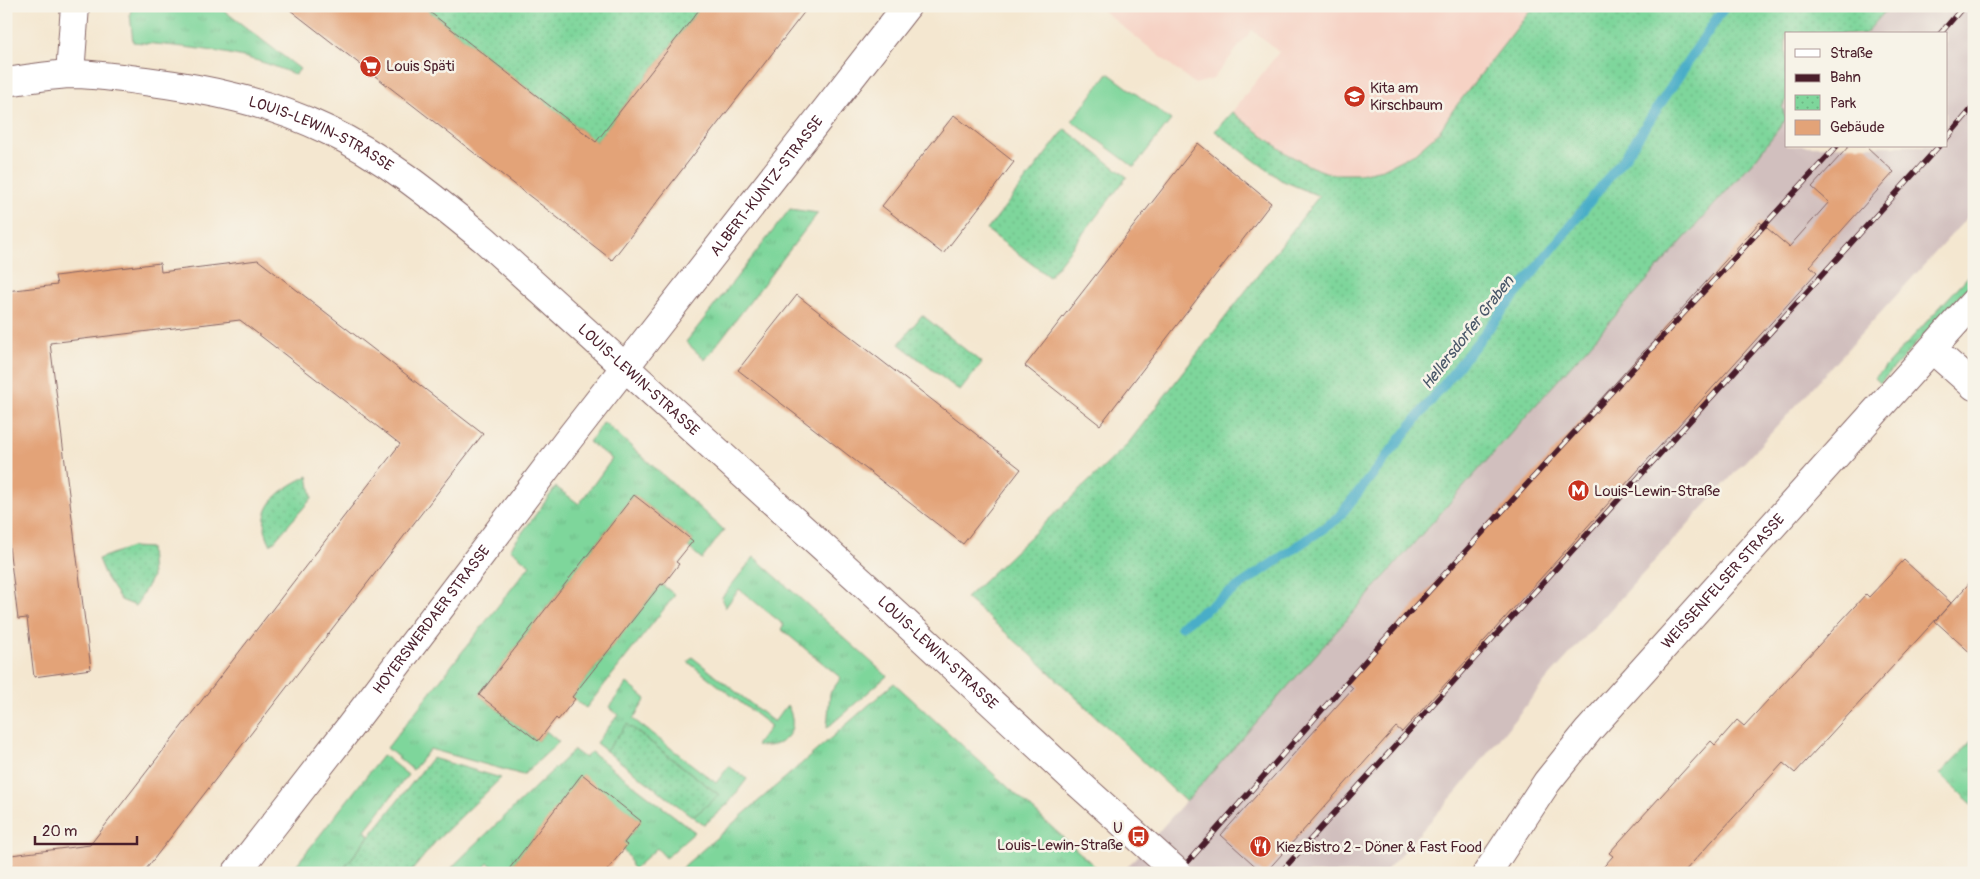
<svg xmlns="http://www.w3.org/2000/svg" width="1980" height="879" viewBox="0 0 1980 879" font-family="Pangolin,sans-serif">
	<style>
		.built { fill: #f6d2c4 }
		.railway { fill: #d1bfbe }
		.grass { fill: url(#grass-tufts); stroke: #647a63 }
		.park { fill: url(#park-dots); stroke: #647a63 }
		.garden { fill: #7ed69b; stroke: #647a63 }
		.lines { fill: none; stroke-linecap: round; stroke-linejoin: round }
		.stream { stroke: #49adc8; stroke-width: 10 }
		.building { fill: #e3a378 }
		.minor-casing { stroke: #866565; stroke-width: 30 }
		.minor { stroke: #fff; stroke-width: 28 }
		.rail-casing { stroke: #4a1f2b; stroke-width: 5.5 }
		.rail { stroke: #f7f3e8; stroke-width: 4; stroke-dasharray: 11; stroke-linecap: butt }
		.minor-bridge-casing { stroke: #866565; stroke-width: 30; stroke-linecap: butt }
		.minor-bridge { stroke: #fff; stroke-width: 28 }
		.labels { text-anchor: middle; stroke-width: 5; stroke-linejoin: round; paint-order: stroke }
		.poi-label { font-size: 15px; fill: #4a1f2b; stroke: #f7f3e8; text-anchor: start }
		.street-label { font-size: 15px; fill: #4a1f2b; stroke: #f7f3e8 }
		.water-label { font-size: 16px; font-style: italic; fill: #4a586a; stroke: #f7f3e8 }
	</style>
	<defs>
		<pattern id="grass-tufts" width="24" height="20" patternUnits="userSpaceOnUse" patternTransform="scale(1.25)"><rect width="24" height="20" fill="#7ed69b"/><path d="M3 7l-1-3M5 7V3M7 7l1-3M15 17l-1-3M17 17v-4M19 17l1-3" fill="none" stroke="#6eb786"/></pattern>
		<pattern id="park-dots" width="8" height="8" patternUnits="userSpaceOnUse" patternTransform="scale(1.25)"><rect width="8" height="8" fill="#7ed69b"/><path d="M2 2h.1M6 6h.1" fill="none" stroke="#6eb786" stroke-width="1.8" stroke-linecap="round"/></pattern>
	</defs>
	<rect width="100%" height="100%" fill="#f7f3e8"/>
	<filter id="ink" filterUnits="userSpaceOnUse"><feTurbulence type="fractalNoise" baseFrequency=".02" numOctaves="2"/><feDisplacementMap in="SourceGraphic" scale="10" xChannelSelector="R" yChannelSelector="G"/><feConvolveMatrix kernelMatrix="1 2 1 2 8 2 1 2 1" color-interpolation-filters="sRGB"/></filter>
	<filter id="wash" filterUnits="userSpaceOnUse"><feTurbulence type="fractalNoise" baseFrequency=".0096" numOctaves="4" result="noise"/><feDisplacementMap in="SourceGraphic" scale="20" xChannelSelector="R" yChannelSelector="G"/><feGaussianBlur stdDeviation="1.12" result="paint"/><feColorMatrix in="noise" values="0 0 0 0 0 0 0 0 0 0 0 0 0 0 0 0 0 1.4 0 .05"/><feComposite in="paint" operator="in"/></filter>
	<g filter="url(#wash)">
		<rect width="100%" height="100%" fill="#f4e7d0"/>
		<polygon class="built" points="1097,6 1534,6 1453,110 1439,132 1415,153 1383,169 1359,174 1331,174 1312,167 1287,154 1232,112 1279,52 1252,30 1213,79 1195,84"/>
		<polygon class="railway" points="1890,6 1974,6 1974,210 1548,678 1458,790 1384,873 1122,873 1534,407 1782,107 1786,100 1786,146 1946,146 1946,34 1865,34"/>
		<g class="grass">
			<path d="M132,6H218L300,69L295,75C245,51 187,47 133,42L130,14Z"/>
			<polygon points="790,209 818,213 705,360 686,342"/>
			<polygon points="1974,270 1974,280 1880,383 1875,378"/>
			<polygon points="604,422 724,530 702,559 688,547 693,540 634,495 479,695 538,741 546,731 559,742 523,775 430,749 413,770 387,748 530,565 510,549 556,487 579,504 612,459 589,442"/>
			<polygon points="754,557 887,676 827,728 830,693 841,678 781,629 784,625 739,589 725,608 722,597"/>
			<polygon points="661,584 675,595 586,708 572,697"/>
			<path d="M692,657L774,722L787,705C802,730 783,751 756,745L771,726L688,662Z"/>
			<polygon points="627,683 646,699 633,719 716,783 729,766 747,779 728,804 704,825 693,817 718,794 628,725 606,751 596,743 618,715 609,707"/>
			<polygon points="894,683 1102,873 676,873"/>
			<polygon points="1974,738 1974,806 1940,774"/>
			<polygon points="574,750 585,758 591,752 695,832 666,858 657,848 634,869 631,866 629,857 623,850 624,843 641,821 582,775 506,873 501,873 488,863 480,873 448,873 456,863"/>
			<polygon points="383,755 408,775 365,830 369,836 340,873 290,873"/>
		</g>
		<g class="park">
			<polygon points="422,6 702,6 596,142"/>
			<polygon points="1534,6 1890,6 1865,34 1786,34 1786,100 1782,107 1786,119 1756,158 1534,407 1186,802 1029,653 966,598 1126,446 1319,196 1281,180 1215,131 1232,112 1287,154 1312,167 1331,174 1359,174 1383,169 1415,153 1439,132 1453,110"/>
			<polygon points="1065,129 1127,177 1049,277 987,230"/>
			<polygon points="922,315 982,363 960,391 899,344"/>
			<path d="M308,476L312,498L271,545C252,510 278,490 308,476Z"/>
			<polygon points="131,547 150,548 152,577 136,606 121,600 106,578 98,559"/>
			<polygon points="627,724 719,795 693,817 606,751"/>
			<polygon points="432,758 501,778 437,840 410,873 340,873"/>
		</g>
		<polygon class="garden" points="1108,73 1171,120 1134,167 1072,121"/>
		<g class="lines">
			<polyline class="stream" points="1181,626 1337,519 1625,157 1725,6"/>
		</g>
		<g id="blocks">
			<g class="building">
				<polygon points="285,6 422,6 596,142 702,6 809,6 612,260"/>
				<polygon points="954,115 1014,162 943,254 882,206"/>
				<polygon points="1198,143 1271,203 1100,425 1025,366"/>
				<polygon points="1849,146 1866,146 1894,172 1810,266 1817,272 1402,732 1396,727 1265,873 1263,873 1221,835 1353,688 1346,682 1760,222 1789,247 1829,202 1812,187"/>
				<polygon points="258,260 483,434 143,873 12,873 11,855 90,845 400,444 240,320 50,343 91,669 34,677 27,618 18,619 6,522 6,380 10,379 6,349 6,291 57,285 55,276 160,263 161,272"/>
				<polygon points="797,295 1021,469 963,544 738,370"/>
				<polygon points="634,495 693,541 676,562 679,564 663,585 661,584 572,697 575,699 558,720 556,718 538,741 479,695"/>
				<polygon points="1904,560 1951,603 1795,773 1783,763 1683,873 1598,873 1613,856 1609,853 1711,741 1715,745 1737,720 1744,726 1866,594 1869,597"/>
				<polygon points="1974,578 1974,656 1935,621"/>
				<polygon points="582,774 641,821 624,843 627,845 605,873 506,873"/>
			</g>
		</g>
	</g>
	<g filter="url(#ink)">
		<use href="#blocks" fill-opacity="0" stroke="#866565" stroke-width="1"/>
		<g class="lines">
			<defs>
				<g id="minor">
					<polyline points="70,74 75,6"/>
					<path id="s1" d="M6,82C27,79 49,75 70,74C95,74 121,78 145,81C208,89 269,102 327,130C385,157 435,199 485,240L878,597L1078,783"/>
					<polyline points="1932,349 1974,386"/>
					<path id="s2" d="M236,873L349,728L568,440L907,6"/>
					<path id="s3" d="M1487,873L1547,782L1588,731L1974,302"/>
				</g>
			</defs>
			<use href="#minor" class="minor-casing"/>
			<use href="#minor" class="minor"/>
			<defs>
				<g id="rail">
					<polyline points="1940,34 1964,6"/>
					<polyline points="1946,139 1974,106"/>
					<polyline points="1178,873 1375,650 1837,146"/>
					<polyline points="1280,873 1939,146"/>
				</g>
			</defs>
			<use href="#rail" class="rail-casing"/>
			<use href="#rail" class="rail"/>
			<defs>
				<polyline id="minor-bridge" points="1078,783 1178,873"/>
			</defs>
			<use href="#minor-bridge" class="minor-bridge-casing"/>
			<use href="#minor-bridge" class="minor-bridge"/>
		</g>
	</g>
	<defs>
		<symbol id="supermarket-disc" viewBox="-11 -11 22 22"><circle r="9.5" fill="#c8321e" stroke="#f7f3e8"/><path d="M-6-5.5h2.5l.6 2H6L4.5 2H-2.5L-4.4-4H-6ZM-1.5 3.2a1.3 1.3 0 1 0 .1 0ZM3 3.2a1.3 1.3 0 1 0 .1 0Z" fill="#fff"/></symbol>
		<symbol id="school-disc" viewBox="-11 -11 22 22"><circle r="9.5" fill="#c8321e" stroke="#f7f3e8"/><path d="M0-5L7-2L0 1L-7-2ZM-4 1L0 2.5L4 1V4Q0 6-4 4Z" fill="#fff"/></symbol>
		<symbol id="metro-disc" viewBox="-11 -11 22 22"><circle r="9.5" fill="#c8321e" stroke="#f7f3e8"/><path d="M-5.5 5V-5H-3L0 0L3-5H5.5V5H3V-.5L0 4L-3-.5V5Z" fill="#fff"/></symbol>
		<symbol id="bus-disc" viewBox="-11 -11 22 22"><circle r="9.5" fill="#c8321e" stroke="#f7f3e8"/><path d="M-5-6H5V4H4V6H2V4H-2V6H-4V4H-5ZM-3.5-4V0h7V-4ZM-3.5 1.2v1.5H-2V1.2ZM2 1.2v1.5H3.5V1.2Z" fill="#fff"/></symbol>
		<symbol id="restaurant-disc" viewBox="-11 -11 22 22"><circle r="9.5" fill="#c8321e" stroke="#f7f3e8"/><path d="M-5-6h1v4h1v-4h1v4h1v-4h1v5L-1.5 .5V6h-2V.5L-5-1ZM5-6V6H3V1.5H1.5Q1.5-4 5-6Z" fill="#fff"/></symbol>
	</defs>
	<g fill-rule="evenodd">
		<use href="#supermarket-disc" x="358" y="54" width="25" height="25"/>
		<use href="#school-disc" x="1342" y="84" width="25" height="25"/>
		<use href="#metro-disc" x="1566" y="478" width="25" height="25"/>
		<use href="#bus-disc" x="1126" y="824" width="25" height="25"/>
		<use href="#restaurant-disc" x="1248" y="834" width="25" height="25"/>
	</g>
	<g class="labels">
		<g class="poi-label">
			<text x="386" y="71">Louis Späti</text>
			<text x="1370" y="93">Kita am<tspan x="1370" dy="17">Kirschbaum</tspan></text>
			<text x="1594" y="496">Louis-Lewin-Straße</text>
			<text x="1123" y="833" text-anchor="end">U<tspan x="1123" dy="17">Louis-Lewin-Straße</tspan></text>
			<text x="1276" y="852">KiezBistro 2 - Döner &amp; Fast Food</text>
		</g>
		<g class="street-label">
			<text dy="5" stroke="none"><textPath href="#s1" startOffset="325">LOUIS-LEWIN-STRASSE</textPath></text>
			<text dy="5" stroke="none"><textPath href="#s2" startOffset="868">ALBERT-KUNTZ-STRASSE</textPath></text>
			<text dy="5" stroke="none"><textPath href="#s1" startOffset="730">LOUIS-LEWIN-STRASSE</textPath></text>
			<text dy="5" stroke="none"><textPath href="#s3" startOffset="376">WEISSENFELSER STRASSE</textPath></text>
			<text dy="5" stroke="none"><textPath href="#s2" startOffset="320">HOYERSWERDAER STRASSE</textPath></text>
			<text dy="5" stroke="none"><textPath href="#s1" startOffset="1135">LOUIS-LEWIN-STRASSE</textPath></text>
		</g>
		<g class="water-label">
			<text transform="translate(1467 332) rotate(-52)" y="6">Hellersdorfer Graben</text>
		</g>
	</g>
	<rect width="1980" height="879" fill="none" stroke="#f7f3e8" stroke-width="25"/>
	<rect x="1785" y="32" width="162" height="115" fill="#f7f3e8" stroke="#b29e9c"/>
	<rect x="1795" y="49" width="25" height="8" fill="#ffffff" stroke="#b29e9c"/>
	<text x="1830" y="58" font-size="15" fill="#4a1f2b">Straße</text>
	<rect x="1795" y="74" width="25" height="8" fill="#4a1f2b" stroke="#b29e9c"/>
	<text x="1830" y="82" font-size="15" fill="#4a1f2b">Bahn</text>
	<rect x="1795" y="95" width="25" height="15" fill="url(#park-dots)" stroke="#b29e9c"/>
	<text x="1830" y="108" font-size="15" fill="#4a1f2b">Park</text>
	<rect x="1795" y="120" width="25" height="15" fill="#e3a378" stroke="#b29e9c"/>
	<text x="1830" y="132" font-size="15" fill="#4a1f2b">Gebäude</text>
	<path d="M35 836v8h102v-8" fill="none" stroke="#4a1f2b" stroke-width="2.5"/>
	<text x="42" y="836" font-size="15" fill="#4a1f2b" stroke="#f7f3e8" stroke-width="4" paint-order="stroke">20 m</text>
</svg>
